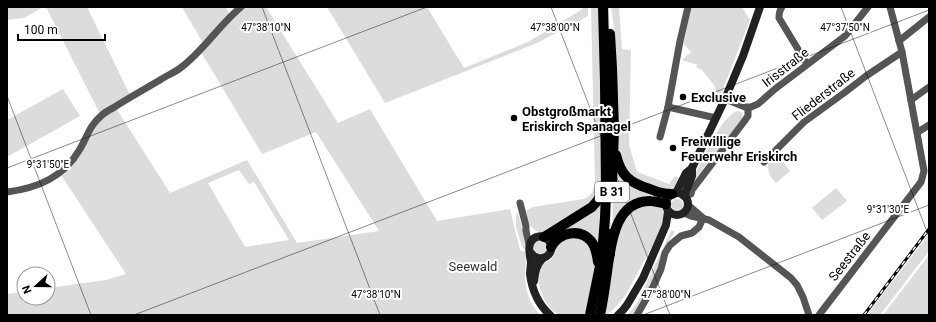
<svg xmlns="http://www.w3.org/2000/svg" width="936" height="322" viewBox="0 0 936 322" font-family="Roboto,sans-serif">
	<style>
		.green { fill: #dcdcdc; fill-rule: evenodd }
		.lines { fill: none; stroke-linecap: round; stroke-linejoin: round }
		.primary-casing { stroke: #dbdbdb; stroke-width: 12 }
		.street { stroke: #555; stroke-width: 7 }
		.secondary { stroke: #222; stroke-width: 8 }
		.primary { stroke: #000; stroke-width: 10 }
		.rail-casing { stroke: #000; stroke-width: 3 }
		.rail { stroke: #fff; stroke-width: 1.5; stroke-dasharray: 4.5; stroke-linecap: butt }
		.ticks { fill: none; stroke: #000; stroke-width: 1; stroke-opacity: 0.45 }
		.poi-dot { fill: #000; stroke: #fff; stroke-width: 1.5 }
		.labels { text-anchor: middle; stroke-width: 4; stroke-linejoin: round; paint-order: stroke }
		.shield { fill: #fff; stroke: #4c4c4c; stroke-width: 1 }
		.shield-label { font-size: 12px; font-weight: bold; fill: #000 }
		.street-label { font-size: 13px; fill: #000; stroke: #fff }
		.poi-label { font-size: 13px; font-weight: bold; fill: #000; stroke: #fff; text-anchor: start }
		.park-label { font-size: 13px; fill: #333; stroke: #fff }
		.ticks-label { font-size: 10px; text-anchor: middle; fill: #000; stroke: #fff; stroke-width: 4; stroke-linejoin: round; paint-order: stroke }
	</style>
	<rect width="100%" height="100%" fill="#fff"/>
	<g class="green">
		<polygon points="7,7 43,7 24,18 7,20"/>
		<polygon points="46,7 87,7 130,95 100,114"/>
		<polygon points="182,7 226,7 229,14 203,43"/>
		<path d="M245,7H266L338,123L370,109L437,221L510,209L520,250L525,252C526,260 526,263 525,271C525,290 528,300 540,315H7V294L24,292V298H48V288L106,280L126,274L61,175L95,124L116,108L170,193L247,160L297,243L379,231L316,132L262,154L201,52ZM239,170L249,184L254,182L289,240L245,247L208,183Z"/>
		<polygon points="327,7 427,7 464,68 528,42 583,9 583,7 588,7 588,16 537,43 385,103"/>
		<path d="M591,7H599L601,57L600,86L602,178L597,198L549,232C546,232 542,233 539,232C530,230 526,218 527,210L533,207L584,199C594,194 593,191 595,181Z"/>
		<polygon points="611,7 619,7 622,49 631,50 629,145 637,172 669,184 675,176 680,179 675,189 666,192 628,176 618,156 615,62 614,29"/>
		<polygon points="690,7 742,7 750,20 719,99 714,85 702,70 696,67 698,65 682,60 691,52 682,42"/>
		<polygon points="63,89 80,116 7,157 7,120"/>
		<path d="M738,111L741,112L743,117L735,129L705,166L691,185H690C697,170 722,113 738,111Z"/>
		<path d="M777,153L790,171L776,183C770,177 768,173 768,164Z"/>
		<polygon points="615,163 661,196 653,197 612,225"/>
		<polygon points="836,188 847,201 822,220 812,208"/>
		<circle cx="677" cy="205" r="6"/>
		<polygon points="602,199 600,251 590,236 555,237"/>
		<polygon points="642,204 660,206 664,212 665,218 653,245 625,296 614,309 606,315 604,315 617,239 625,215"/>
		<polygon points="517,213 518,214 526,240 526,250 522,247 516,227 516,214"/>
		<path d="M671,231H674V234C665,243 663,256 659,268C652,284 643,299 634,315H628L637,303Z"/>
		<polygon points="929,234 929,251 880,315 867,315"/>
		<path d="M578,237C584,240 589,242 592,249C599,261 588,301 585,315C578,315 566,317 560,315C545,310 535,283 539,269C541,262 549,262 553,257C556,252 556,246 561,240Z"/>
		<circle cx="540" cy="247" r="7"/>
		<polygon points="929,255 929,315 883,315"/>
	</g>
	<g class="lines">
		<defs>
			<g id="primary">
				<polyline points="610,34 612,68 614,130 612,184"/>
				<path d="M616,155C621,176 630,183 650,189C657,192 664,194 672,194"/>
				<path d="M544,237L549,234L592,207C598,201 602,195 604,186"/>
				<path d="M551,247C559,232 580,228 591,241C596,247 597,255 598,262"/>
				<polyline points="610,254 610,234"/>
				<polyline points="590,315 602,256 605,218 606,192 605,82 603,7"/>
				<path d="M600,315C603,301 605,287 607,272C611,246 614,200 651,201C656,201 661,203 666,204"/>
			</g>
		</defs>
		<use href="#primary" class="primary-casing"/>
		<g class="street">
			<path d="M782,7C779,11 779,14 779,18L807,64"/>
			<polyline points="899,41 929,17"/>
			<polyline points="725,99 745,107 751,107 758,104 775,89 845,36 868,7"/>
			<polyline points="911,100 929,87"/>
			<polyline points="668,107 716,118"/>
			<polyline points="918,132 929,125"/>
			<polyline points="660,137 668,107 680,41 688,7"/>
			<polyline points="764,162 804,122 844,93 866,76 902,52"/>
			<path d="M7,192C38,188 64,177 80,149C87,137 90,125 101,116C104,113 109,110 113,108C128,98 145,89 160,80C166,76 173,73 179,69C202,53 219,25 241,7"/>
			<polyline points="691,194 692,190 743,123 748,116 748,108"/>
			<polyline points="520,203 526,226 526,231 529,244"/>
			<polyline points="688,205 702,217"/>
			<polyline points="684,213 691,216 709,220 739,237 791,278 797,285 803,297 809,315"/>
			<polyline points="637,315 653,287 661,269 665,253 670,245 681,236 692,233 699,227 703,218"/>
			<polyline points="819,315 921,182 924,171 902,52 890,7"/>
		</g>
		<g class="secondary">
			<circle cx="677" cy="204" r="11"/>
			<polyline points="676,193 686,173 692,168 725,99 743,56 760,7"/>
			<polyline points="684,196 692,176 692,168"/>
			<path d="M530,252C539,266 558,254 549,241C544,234 533,235 530,244C528,249 530,256 531,262C531,266 530,270 530,274C532,290 539,305 550,315"/>
			<path d="M534,281C535,272 536,265 543,258"/>
			<polyline points="618,315 623,310 627,305 643,278 666,225 668,212"/>
		</g>
		<use href="#primary" class="primary"/>
		<defs>
			<polyline id="rail" points="864,315 929,229"/>
		</defs>
		<use href="#rail" class="rail-casing"/>
		<use href="#rail" class="rail"/>
	</g>
	<path class="ticks" d="M262,7L380,315M551,7L670,315M841,7L929,237M7,96L91,315M7,168L427,7M134,315L929,10M643,315L929,205"/>
	<g class="poi-dot">
		<circle cx="683" cy="97" r="4"/>
		<circle cx="514" cy="118" r="4"/>
		<circle cx="673" cy="148" r="4"/>
	</g>
	<g class="labels">
		<rect class="shield" x="595" y="182" width="34" height="20" rx="3"/>
		<g class="shield-label">
			<text x="612" y="196">B 31</text>
		</g>
		<g class="street-label">
			<text transform="translate(785 67) rotate(-38)" y="5">Irisstraße</text>
			<text transform="translate(823 94) rotate(-38)" y="5">Fliederstraße</text>
			<text transform="translate(849 256) rotate(-52)" y="5">Seestraße</text>
		</g>
		<g class="poi-label">
			<text x="691" y="102">Exclusive</text>
			<text x="522" y="116">Obstgroßmarkt<tspan x="522" dy="15">Eriskirch Spanagel</tspan></text>
			<text x="681" y="146">Freiwillige<tspan x="681" dy="15">Feuerwehr Eriskirch</tspan></text>
		</g>
		<g class="park-label">
			<text x="473" y="271">Seewald</text>
		</g>
	</g>
	<g class="ticks-label">
		<text x="266" y="31">47°38'10"N</text>
		<text x="555" y="31">47°38'00"N</text>
		<text x="845" y="31">47°37'50"N</text>
		<text x="48" y="168">9°31'50"E</text>
		<text x="888" y="213">9°31'30"E</text>
		<text x="376" y="298">47°38'10"N</text>
		<text x="666" y="298">47°38'00"N</text>
	</g>
	<rect width="936" height="322" fill="none" stroke="#000000" stroke-width="16"/>
	<g transform="translate(36 286) rotate(249)"><circle r="19" fill="#ffffff" stroke="#999999"/>
	<path d="M0-3L7 15L0 10L-7 15Z" fill="#000000"/>
	<text y="-6" font-size="11" font-weight="bold" text-anchor="middle" fill="#000000">N</text>
	</g>
	<path d="M18 34v6h87v-6" fill="none" stroke="#000000" stroke-width="2"/>
	<text x="24" y="34" font-size="12" fill="#000000" stroke="#ffffff" stroke-width="3" paint-order="stroke">100 m</text>
</svg>
